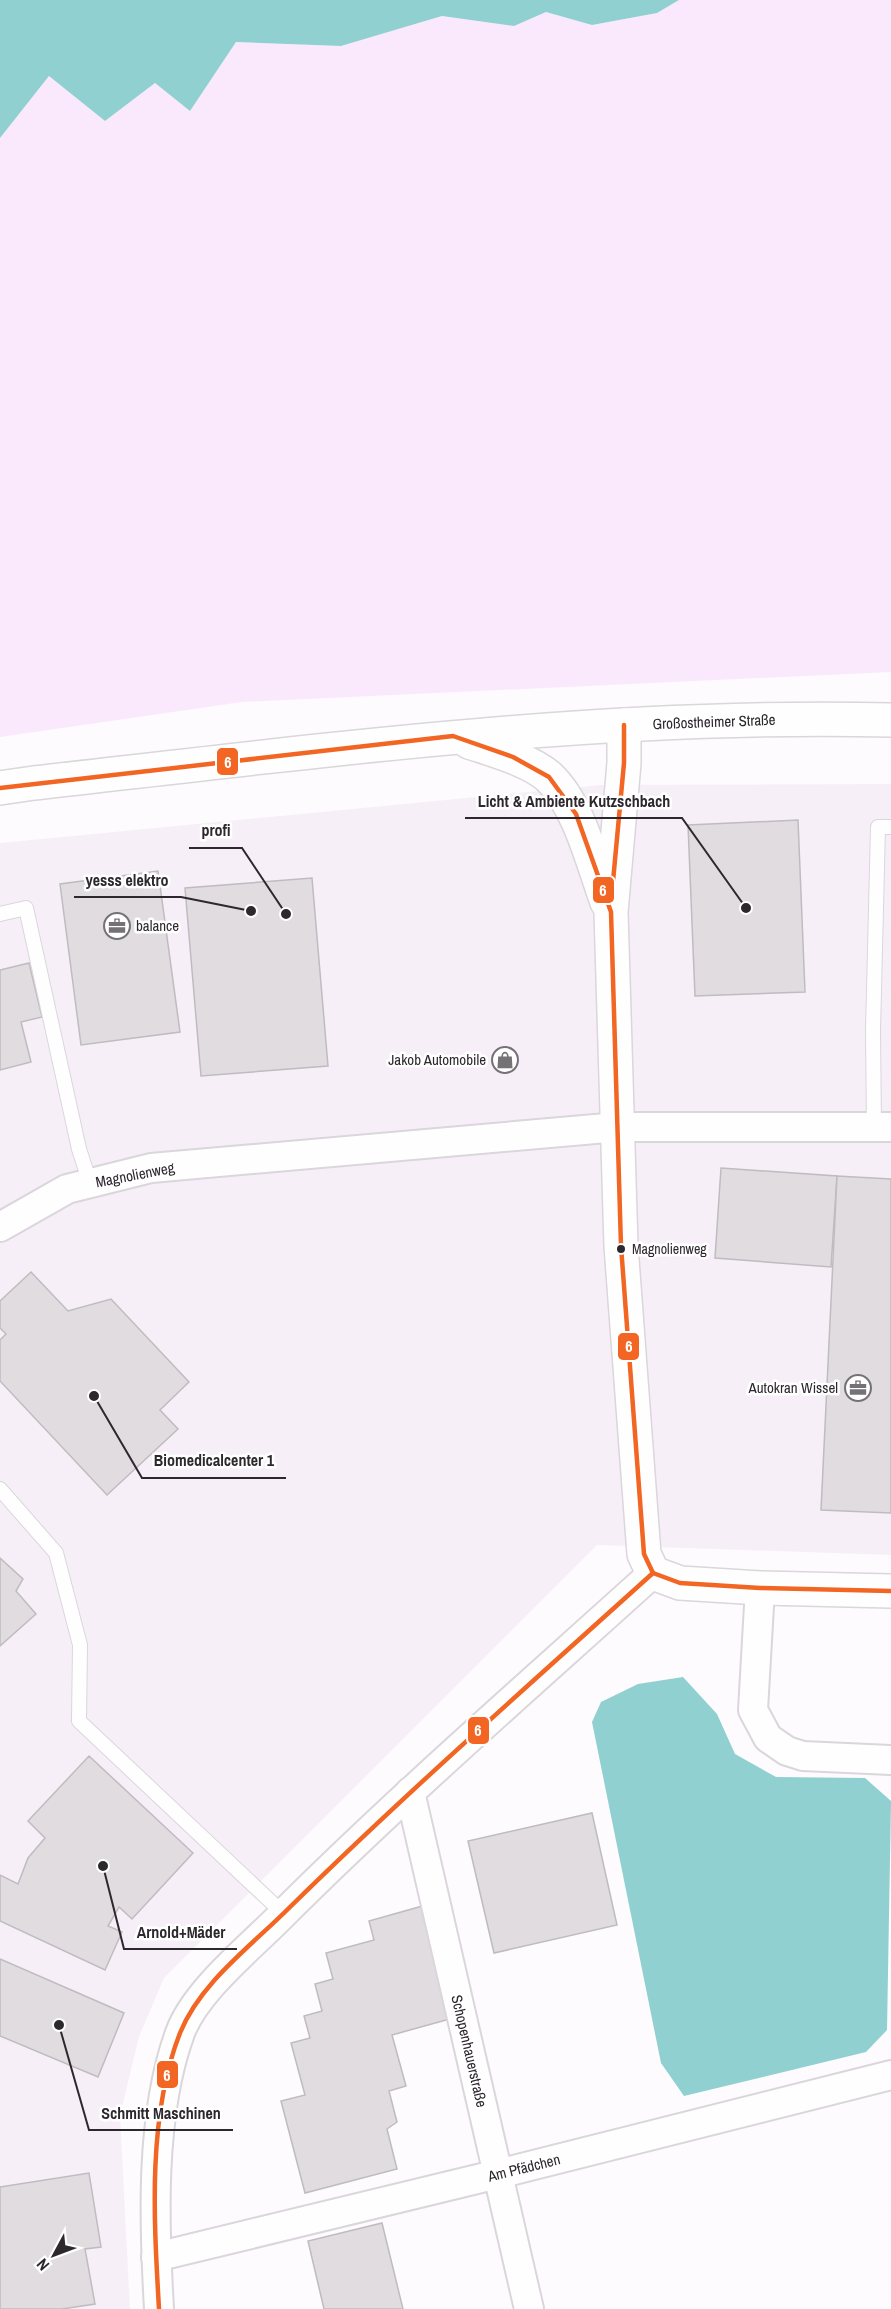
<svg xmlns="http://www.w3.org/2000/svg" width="891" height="2309" viewBox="0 0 891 2309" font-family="'Archivo Narrow',sans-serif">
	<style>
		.built { fill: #f7eff8 }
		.green { fill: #fae9fc }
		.water { fill: #90d0d0 }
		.building { fill: #e0dce0; stroke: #bfbcc0; stroke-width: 1.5 }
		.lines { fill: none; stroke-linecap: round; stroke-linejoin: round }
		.lane-casing { stroke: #dad6db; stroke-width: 16 }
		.street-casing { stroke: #dad6db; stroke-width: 32 }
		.secondary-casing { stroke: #dad6db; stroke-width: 36 }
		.lane { stroke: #fffeff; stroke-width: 14 }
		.street { stroke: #fffeff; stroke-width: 28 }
		.secondary { stroke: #fffeff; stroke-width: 33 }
		.bus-1-casing { stroke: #fff; stroke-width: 9 }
		.bus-1 { stroke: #f26522; stroke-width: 4.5 }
		.bus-dot { fill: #2d272e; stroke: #fff; stroke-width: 2 }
		.labels { text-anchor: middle; stroke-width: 5; stroke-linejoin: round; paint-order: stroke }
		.bus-label { font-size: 14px; fill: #2d272e; stroke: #fff; text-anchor: start }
		.street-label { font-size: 15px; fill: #2d272e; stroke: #fff }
		.poi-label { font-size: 15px; fill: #2d272e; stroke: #fff; text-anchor: end }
		.leader { fill: none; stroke: #2d272e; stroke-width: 2 }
		.callout-dot { fill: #2d272e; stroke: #fff; stroke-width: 2 }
		.callout-label { font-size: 16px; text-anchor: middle; font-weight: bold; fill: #2d272e; stroke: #fff; stroke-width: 5; stroke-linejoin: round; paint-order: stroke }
		.line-badge { stroke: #fff; stroke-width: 2 }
		.badge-label { font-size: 16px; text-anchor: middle; font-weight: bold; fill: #fff }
	</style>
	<rect width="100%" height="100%" fill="#fdfbfd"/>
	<polygon class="built" points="891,784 891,1555 597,1545 164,1978 139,2037 120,2115 130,2309 0,2309 0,843 601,785"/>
	<polygon class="green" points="679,0 891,0 891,672 242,702 0,737 0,138 49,76 105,121 155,83 190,111 236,42 341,46 442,16 513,26 546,12 592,25 657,13"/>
	<g class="water">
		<polygon points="0,0 679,0 657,13 592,25 546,12 514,26 442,16 341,46 236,42 190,111 155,83 105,121 49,76 0,138"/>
		<polygon points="683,1677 717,1714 735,1754 776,1777 865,1778 891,1801 887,2030 866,2052 684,2096 661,2063 592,1722 601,1702 638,1684"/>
	</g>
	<g class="building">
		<polygon points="798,820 805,992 695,996 688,825"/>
		<polygon points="158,871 180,1032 81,1045 60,884"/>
		<polygon points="312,878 328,1066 201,1076 185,888"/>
		<polygon points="29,963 42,1017 21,1022 31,1062 0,1070 0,970"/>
		<polygon points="721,1168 837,1176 831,1267 715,1258"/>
		<polygon points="837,1176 891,1179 891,1513 821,1510"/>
		<polygon points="31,1272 68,1311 111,1299 189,1382 160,1410 178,1429 107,1495 0,1381 0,1340 6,1334 0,1328 0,1301"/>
		<polygon points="0,1558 23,1579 16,1591 36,1614 0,1646"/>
		<polygon points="89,1756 193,1853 132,1919 119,1907 108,1926 122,1932 105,1970 0,1921 0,1875 18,1884 28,1858 45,1838 28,1821"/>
		<polygon points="592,1813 617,1925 494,1953 468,1841"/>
		<polygon points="426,1905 457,2017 392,2035 406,2086 389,2091 397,2122 387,2129 397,2169 305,2193 281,2101 305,2095 291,2043 310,2038 304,2016 322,2011 315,1984 333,1979 326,1953 374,1940 369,1921"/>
		<polygon points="0,1959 124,2013 98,2077 0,2036"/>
		<polygon points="89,2173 101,2247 85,2249 95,2304 62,2309 0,2309 0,2187"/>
		<polygon points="382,2223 403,2309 324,2309 308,2241"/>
	</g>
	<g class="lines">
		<defs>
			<g id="lane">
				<polyline points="0,914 26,908 79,1149 90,1183"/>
				<polyline points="874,1127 873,1030 878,827 891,827"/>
				<polyline points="0,1489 56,1553 80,1645 79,1721 284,1914"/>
			</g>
			<g id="street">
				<polyline points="0,1227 67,1189 151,1168 618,1127 891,1127"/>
				<polyline points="760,1588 753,1710 768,1738 787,1751 803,1756 891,1760"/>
				<polyline points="410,1792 529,2309"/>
				<polyline points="156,2257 498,2174 891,2075"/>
				<path d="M159,2309C154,2223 150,2115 180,2033C195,1992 247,1950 278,1919C398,1799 527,1687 653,1573"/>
			</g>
			<g id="secondary">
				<polyline points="624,725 624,763 611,912 621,1246 644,1554 653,1573 680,1583 760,1588 891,1591"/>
				<path d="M469,742C493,750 530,760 549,777C579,805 593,864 607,902"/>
				<path d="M0,788L34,783C319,751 604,713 891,720"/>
			</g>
		</defs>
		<use href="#lane" class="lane-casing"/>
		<use href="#street" class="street-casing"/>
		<use href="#secondary" class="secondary-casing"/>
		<use href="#lane" class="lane"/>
		<use href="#street" class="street"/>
		<use href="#secondary" class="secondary"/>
		<defs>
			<g id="bus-1">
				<polyline points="0,788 453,736 513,757 549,777 576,814 611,912 621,1246 644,1554 653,1573"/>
				<polyline points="612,892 624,763 624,725"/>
				<polyline points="653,1573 680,1583 760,1588 891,1591"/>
				<path d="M159,2309C154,2221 147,2117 180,2033C200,1983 251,1946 288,1909C406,1793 530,1684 653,1573"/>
			</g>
		</defs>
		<use href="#bus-1" class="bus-1-casing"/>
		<use href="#bus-1" class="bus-1"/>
	</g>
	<defs>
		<symbol id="office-ring" viewBox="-11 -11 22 22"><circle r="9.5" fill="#fff" stroke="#767176" stroke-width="1.5"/><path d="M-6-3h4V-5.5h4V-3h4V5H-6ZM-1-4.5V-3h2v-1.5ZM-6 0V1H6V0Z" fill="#767176"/></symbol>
		<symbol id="shop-ring" viewBox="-11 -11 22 22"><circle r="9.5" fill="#fff" stroke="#767176" stroke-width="1.5"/><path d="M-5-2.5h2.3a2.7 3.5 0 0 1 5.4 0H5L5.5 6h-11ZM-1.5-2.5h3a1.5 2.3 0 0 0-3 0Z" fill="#767176"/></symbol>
	</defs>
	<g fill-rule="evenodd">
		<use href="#office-ring" x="102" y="911" width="30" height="30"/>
		<use href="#shop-ring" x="490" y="1045" width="30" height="30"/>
		<use href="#office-ring" x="843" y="1373" width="30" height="30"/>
	</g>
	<circle class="bus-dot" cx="621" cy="1249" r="5"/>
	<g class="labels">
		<g class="bus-label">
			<text x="632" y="1254">Magnolienweg</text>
		</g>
		<g class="street-label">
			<text transform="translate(714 722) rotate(-2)" y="5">Großostheimer Straße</text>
			<text transform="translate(135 1175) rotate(-11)" y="5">Magnolienweg</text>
			<text transform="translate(469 2051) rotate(77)" y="5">Schopenhauerstraße</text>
			<text transform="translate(524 2168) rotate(-14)" y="5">Am Pfädchen</text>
		</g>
		<g class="poi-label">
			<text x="136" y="931" text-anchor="start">balance</text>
			<text x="486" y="1065">Jakob Automobile</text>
			<text x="838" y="1393">Autokran Wissel</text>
		</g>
	</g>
	<path class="leader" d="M746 908L682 818H465M286 914L242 848H189M251 911L181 897H74M94 1396L142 1478H286M103 1866L124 1949H237M59 2025L89 2130H233"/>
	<g class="callout-dot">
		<circle cx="746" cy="908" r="6"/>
		<circle cx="286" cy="914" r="6"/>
		<circle cx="251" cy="911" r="6"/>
		<circle cx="94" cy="1396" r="6"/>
		<circle cx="103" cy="1866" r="6"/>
		<circle cx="59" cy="2025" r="6"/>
	</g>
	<g class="callout-label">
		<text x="574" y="807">Licht &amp; Ambiente Kutzschbach</text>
		<text x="216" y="836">profi</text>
		<text x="127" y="886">yesss elektro</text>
		<text x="214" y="1466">Biomedicalcenter 1</text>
		<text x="181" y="1938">Arnold+Mäder</text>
		<text x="161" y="2119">Schmitt Maschinen</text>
	</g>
	<g class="line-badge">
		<rect x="216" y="747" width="23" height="29" rx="6" fill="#f26522"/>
		<rect x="592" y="876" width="23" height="28" rx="6" fill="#f26522"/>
		<rect x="617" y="1332" width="23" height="29" rx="6" fill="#f26522"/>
		<rect x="467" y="1716" width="23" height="29" rx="6" fill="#f26522"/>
		<rect x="156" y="2060" width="23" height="29" rx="6" fill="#f26522"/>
	</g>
	<g class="badge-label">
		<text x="228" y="768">6</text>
		<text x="603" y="896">6</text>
		<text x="629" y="1352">6</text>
		<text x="478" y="1736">6</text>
		<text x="167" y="2081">6</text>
	</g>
	<g transform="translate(54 2255) rotate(229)" stroke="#ffffff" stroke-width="4.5" paint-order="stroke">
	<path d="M0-4.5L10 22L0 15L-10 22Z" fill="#2d272e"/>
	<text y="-9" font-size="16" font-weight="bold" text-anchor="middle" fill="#2d272e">N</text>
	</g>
</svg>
